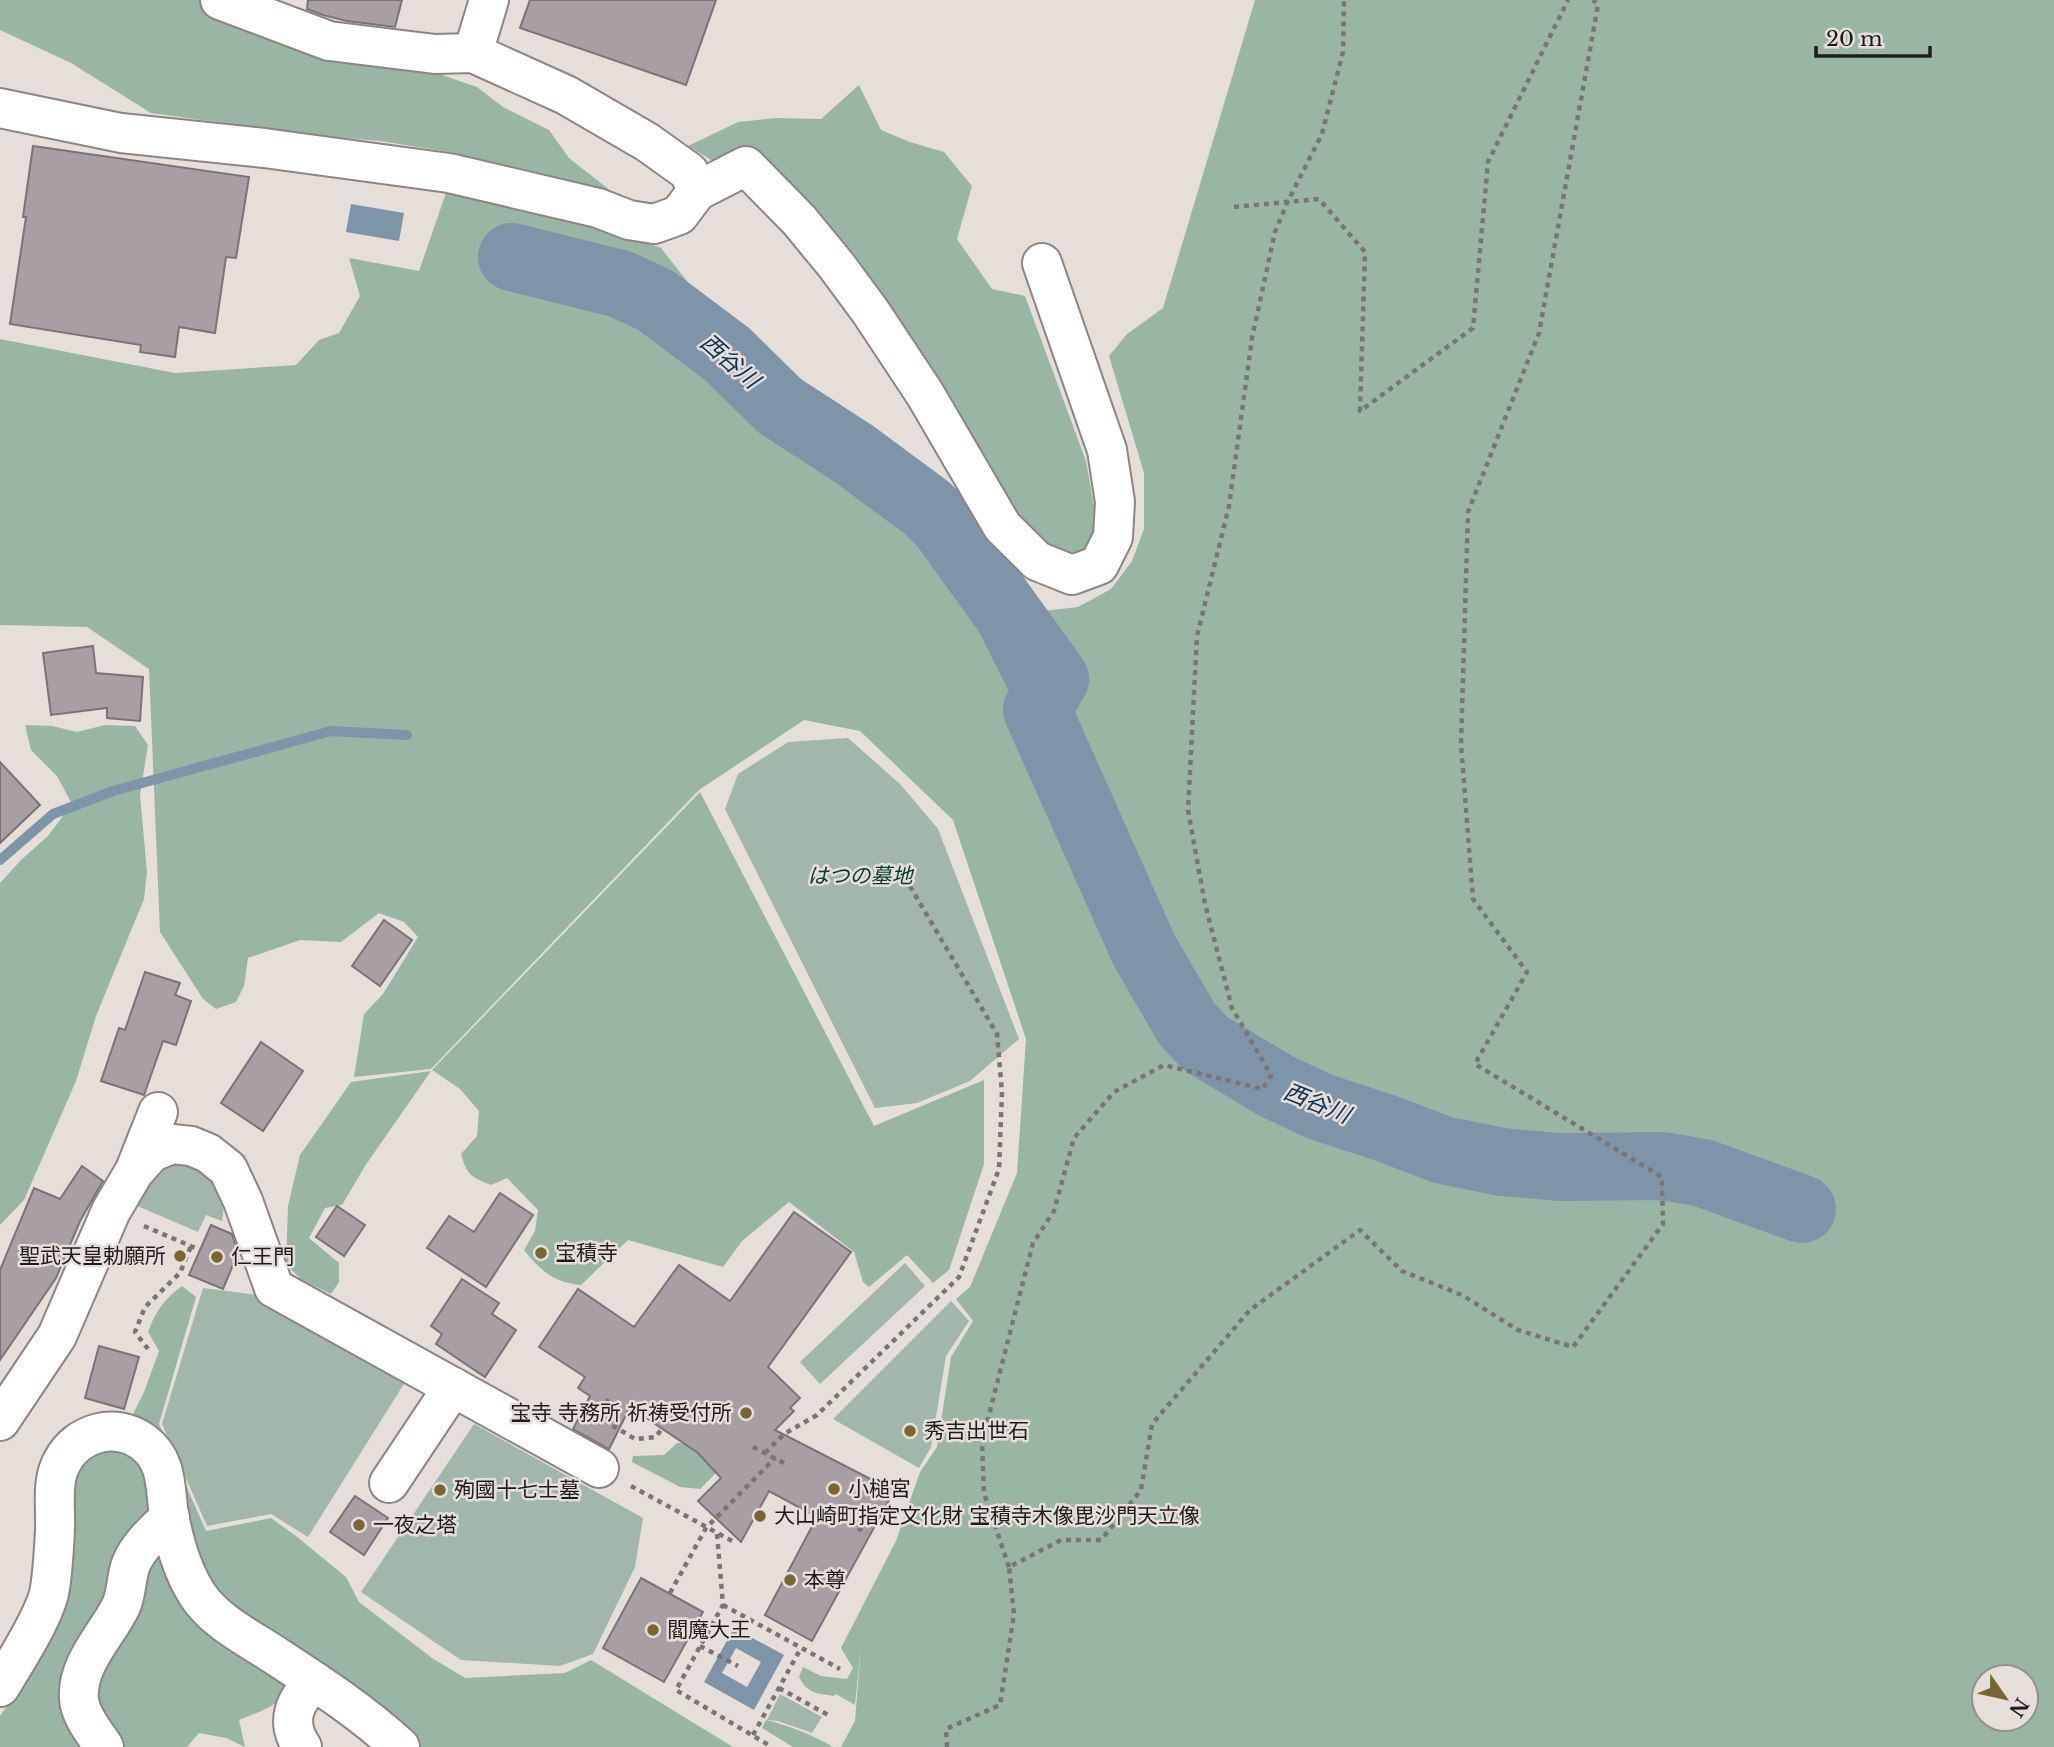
<svg xmlns="http://www.w3.org/2000/svg" width="2054" height="1747" viewBox="0 0 2054 1747" font-family="'Libre Baskerville','Noto Sans JP',serif">
	<style>
		.green { fill: #a0b7aa }
		.forest { fill: #99b6a5; fill-rule: evenodd }
		.water { fill: #7e94a9; fill-rule: evenodd }
		.lines { fill: none; stroke-linecap: round; stroke-linejoin: round }
		.stream { stroke: #7e94a9; stroke-width: 10 }
		.river { stroke: #7e94a9; stroke-width: 68 }
		.building { fill: #a79fa4; stroke: #7b7378; stroke-width: 2 }
		.minor-casing { stroke: #8d8581; stroke-width: 42 }
		.path { stroke: #7a7572; stroke-width: 4.5; stroke-dasharray: 5 5; stroke-linecap: butt }
		.minor { stroke: #fff; stroke-width: 38 }
		.poi-dot { fill: #796634; stroke: #e6ded9; stroke-width: 2.5 }
		.labels { text-anchor: middle; stroke-width: 5; stroke-linejoin: round; paint-order: stroke }
		.park-label { font-size: 21px; font-style: italic; fill: #013c25; stroke: #e6ded9 }
		.poi-label { font-size: 21px; fill: #1e1b19; stroke: #e6ded9; text-anchor: start }
		.water-label { font-size: 23px; font-style: italic; fill: #0b3251; stroke: #e6ded9 }
	</style>
	<rect width="100%" height="100%" fill="#e6ded9"/>
	<g class="green">
		<polygon points="848,738 901,785 938,829 1019,1039 970,1081 917,1103 875,1108 725,809 738,774 788,742"/>
		<path d="M189,1162C211,1179 229,1190 222,1221L206,1215L198,1232L135,1205C150,1173 153,1167 189,1162Z"/>
		<polygon points="905,1263 925,1286 820,1384 800,1362"/>
		<polygon points="203,1288 258,1295 407,1379 308,1537 271,1514 207,1526 162,1424"/>
		<polygon points="951,1301 969,1321 946,1356 931,1447 919,1468 833,1419"/>
		<polygon points="474,1424 643,1518 635,1567 593,1654 560,1666 461,1660 361,1592"/>
		<polygon points="780,1694 822,1717 812,1733 778,1721 767,1720"/>
	</g>
	<g class="forest">
		<polygon points="0,0 223,0 477,87 503,107 549,130 569,158 635,210 456,153 380,141 311,135 151,113 71,63 0,30"/>
		<path d="M1255,0H2054V1747H841L855,1721L861,1645L855,1705L836,1694L834,1696C816,1693 808,1694 799,1677L803,1667L821,1676L847,1679L853,1668L841,1648L896,1541L920,1472L937,1447L951,1357L973,1321L956,1299L970,1287L1017,1173L1026,1039L953,820L860,731L804,720L699,790L431,1069L354,1077L364,1014L383,994L418,937L404,922L379,913L341,942L300,940L248,958L244,986L236,1002L216,1009L203,999L160,932L149,669L87,627L0,625V339L175,373L296,365L319,340L339,333L360,296L349,258L419,271L447,190L593,223L661,248L797,421L829,451L926,500L1009,587L1043,611L1078,607L1111,589L1132,561L1144,529V473L1109,356L1127,334L1163,308ZM1984,1677H2026V1719H1984Z"/>
		<polygon points="859,85 881,130 910,142 944,152 972,186 957,239 992,289 1025,296 1086,461 1098,529 1086,550 1072,554 1057,552 1046,546 1015,514 943,387 713,161 688,146 738,122 776,118 821,119"/>
		<polygon points="25,725 52,726 77,732 105,725 135,726 148,745 140,795 147,872 144,899 96,1016 76,1081 24,1200 0,1225 0,883 21,860 48,836 72,804 57,776 31,750"/>
		<path d="M700,792L874,1126L984,1080V1164L949,1270L933,1283L907,1255L869,1287L863,1282L854,1252L789,1202L742,1241L723,1267L628,1240L581,1285C553,1282 542,1272 524,1250L535,1231L538,1210L507,1178L491,1185C471,1177 467,1175 461,1154L477,1136L479,1111L460,1089L432,1070Z"/>
		<polygon points="431,1071 365,1166 342,1205 325,1208 309,1238 339,1263 339,1282 331,1294 302,1280 286,1265 288,1206 300,1155 351,1082"/>
		<path d="M182,1286L196,1297L159,1424L206,1531L271,1518L296,1536L346,1577L359,1602L432,1658L465,1678L565,1673L591,1660L733,1747H417L221,1604L134,1430V1412L144,1392L159,1351L148,1332C155,1312 165,1298 182,1286Z"/>
		<path d="M677,1443C695,1442 704,1460 717,1472L700,1489L680,1487L632,1462L633,1456L664,1455Z"/>
		<polygon points="110,1449 138,1455 153,1509 120,1556 85,1747 0,1747 0,1716 13,1698 70,1488 81,1457"/>
		<path d="M162,1553L294,1679C283,1705 264,1710 239,1720L245,1747L226,1738L199,1733L187,1747H120L97,1713L99,1674L146,1570Z"/>
		<path d="M766,1720C790,1726 811,1734 833,1747H793L762,1728Z"/>
	</g>
	<g class="water">
		<polygon points="351,204 404,213 399,241 346,232"/>
		<path d="M734,1628L784,1655L754,1710L704,1682ZM736,1648L761,1662L747,1687L722,1673Z"/>
	</g>
	<g class="lines">
		<g class="stream">
			<polyline points="927,508 934,532 1017,696 1037,710"/>
			<polyline points="0,860 53,814 113,791 331,731 407,735"/>
		</g>
		<polyline class="river" points="512,257 620,284 655,300 727,354 780,406 854,454 927,508 944,525 1055,679 1037,710 1144,950 1187,1024 1206,1044 1276,1086 1321,1107 1385,1128 1443,1150 1502,1162 1559,1167 1663,1166 1703,1173 1802,1209"/>
	</g>
	<g class="building">
		<polygon points="308,0 402,0 395,27 347,21 323,15 307,9"/>
		<polygon points="530,0 716,0 686,85 520,28"/>
		<polygon points="33,146 249,177 236,258 226,257 215,333 179,327 175,357 140,352 141,345 10,324 26,217 23,217"/>
		<polygon points="93,646 96,673 143,677 140,721 107,718 107,708 51,715 43,653"/>
		<polygon points="0,762 40,805 0,843"/>
		<polygon points="384,920 412,940 380,986 352,966"/>
		<polygon points="145,972 180,983 175,995 191,1001 176,1045 163,1041 144,1095 101,1081 119,1028 125,1030"/>
		<polygon points="261,1042 303,1071 263,1131 221,1103"/>
		<polygon points="82,1166 103,1181 80,1221 56,1278 0,1360 0,1270 34,1188 60,1199"/>
		<polygon points="500,1193 533,1215 486,1287 427,1248 449,1216 474,1232"/>
		<polygon points="337,1206 365,1225 344,1256 316,1237"/>
		<polygon points="794,1212 851,1252 768,1367 800,1398 790,1408 794,1411 775,1430 894,1491 812,1641 765,1615 817,1517 769,1491 741,1542 698,1501 721,1478 698,1453 630,1407 609,1449 573,1429 590,1396 578,1388 585,1377 539,1347 578,1289 634,1327 679,1265 730,1301"/>
		<polygon points="211,1225 232,1234 238,1253 223,1289 189,1275"/>
		<polygon points="462,1279 499,1303 492,1314 516,1330 485,1377 436,1344 442,1334 431,1326"/>
		<polygon points="99,1346 139,1357 124,1409 85,1398"/>
		<polygon points="355,1496 388,1518 364,1555 330,1532"/>
		<polygon points="641,1578 703,1612 664,1682 603,1648"/>
	</g>
	<g class="lines">
		<defs>
			<g id="minor">
				<polyline points="473,53 489,0"/>
				<polyline points="0,108 121,133 264,148 449,173 598,208 629,220 654,224 679,215 697,191 689,172 647,142 566,95 473,53 435,54 329,41 220,0"/>
				<polyline points="697,191 746,166 799,220 836,265 870,311 925,394 1002,526 1037,561 1072,575 1099,565 1113,537 1115,502 1107,450 1042,263"/>
				<polyline points="135,1170 158,1112"/>
				<polyline points="0,1421 57,1336 111,1211 134,1172 152,1152 172,1144 191,1146 208,1153 228,1169 243,1201 274,1288 599,1468"/>
				<polyline points="389,1483 453,1387"/>
				<path d="M0,1687C14,1664 47,1613 50,1588C53,1569 54,1549 55,1530C56,1508 51,1481 62,1462C77,1432 116,1422 143,1442C170,1462 164,1491 170,1520C175,1545 183,1572 197,1594C215,1622 249,1638 276,1656C319,1684 362,1712 400,1747"/>
				<path d="M104,1747C95,1733 80,1716 79,1699C76,1664 107,1635 121,1606C127,1593 126,1577 131,1564C138,1547 156,1529 170,1518"/>
				<path d="M302,1747C285,1722 294,1700 315,1682"/>
			</g>
		</defs>
		<use href="#minor" class="minor-casing"/>
		<g class="path">
			<polyline points="1234,207 1319,199 1365,252 1360,411 1473,328 1488,162 1568,0"/>
			<polyline points="144,1226 200,1250"/>
			<polyline points="148,1349 135,1332 145,1307 180,1273 191,1246"/>
			<polyline points="608,1399 604,1412 610,1424 635,1439 656,1437 662,1428"/>
			<polyline points="753,1447 788,1465"/>
			<polyline points="765,1453 784,1434 817,1415 959,1277 999,1169 1002,1092 997,1034 901,871"/>
			<polyline points="631,1486 734,1542"/>
			<polyline points="548,1487 570,1502 573,1496"/>
			<polyline points="840,1519 867,1533"/>
			<polyline points="717,1534 723,1605 676,1690 772,1747"/>
			<polyline points="1009,1567 984,1493 982,1442 1033,1243 1054,1211 1074,1138 1114,1092 1164,1065 1263,1089 1271,1075 1232,1008 1205,904 1188,810 1197,636 1229,506 1252,338 1275,232 1287,203 1322,134 1343,52 1344,0"/>
			<polyline points="670,1593 706,1528 775,1458"/>
			<polyline points="723,1605 840,1669"/>
			<polyline points="700,1646 738,1666"/>
			<polyline points="779,1688 830,1716"/>
			<polyline points="753,1735 801,1648"/>
			<polyline points="947,1747 946,1729 1000,1705 1014,1614 1009,1567 1061,1540 1101,1540 1141,1490 1152,1424 1250,1310 1360,1230 1402,1271 1462,1295 1518,1330 1573,1347 1663,1224 1662,1177 1475,1064 1527,972 1473,899 1461,744 1468,512 1539,333 1598,5 1593,0"/>
		</g>
		<use href="#minor" class="minor"/>
	</g>
	<g class="poi-dot">
		<circle cx="541" cy="1253" r="7"/>
		<circle cx="180" cy="1256" r="7"/>
		<circle cx="217" cy="1257" r="7"/>
		<circle cx="746" cy="1413" r="7"/>
		<circle cx="910" cy="1431" r="7"/>
		<circle cx="834" cy="1489" r="7"/>
		<circle cx="440" cy="1490" r="7"/>
		<circle cx="760" cy="1516" r="7"/>
		<circle cx="359" cy="1525" r="7"/>
		<circle cx="790" cy="1580" r="7"/>
		<circle cx="653" cy="1630" r="7"/>
	</g>
	<g class="labels">
		<g class="park-label">
			<text x="860" y="883">はつの墓地</text>
		</g>
		<g class="poi-label">
			<text x="555" y="1260">宝積寺</text>
			<text x="166" y="1263" text-anchor="end">聖武天皇勅願所</text>
			<text x="231" y="1264">仁王門</text>
			<text x="732" y="1420" text-anchor="end">宝寺 寺務所 祈祷受付所</text>
			<text x="924" y="1438">秀吉出世石</text>
			<text x="848" y="1496">小槌宮</text>
			<text x="454" y="1497">殉國十七士墓</text>
			<text x="774" y="1523">大山崎町指定文化財 宝積寺木像毘沙門天立像</text>
			<text x="373" y="1532">一夜之塔</text>
			<text x="804" y="1587">本尊</text>
			<text x="667" y="1637">閻魔大王</text>
		</g>
		<g class="water-label">
			<text transform="translate(730 361) rotate(41)" y="8">西谷川</text>
			<text transform="translate(1317 1103) rotate(22)" y="8">西谷川</text>
		</g>
	</g>
	<g transform="translate(2005 1698) rotate(124)"><circle r="33" fill="#e6ded9" stroke="#96908c" stroke-width="2"/>
	<path d="M0-5L12 26L0 18L-12 26Z" fill="#796634"/>
	<text y="-10" font-size="19" font-weight="bold" text-anchor="middle" fill="#1e1b19">N</text>
	</g>
	<path d="M1816 46v10h114v-10" fill="none" stroke="#1e1b19" stroke-width="3.5"/>
	<text x="1826" y="46" font-size="21" fill="#1e1b19" stroke="#e6ded9" stroke-width="5" paint-order="stroke">20 m</text>
</svg>
